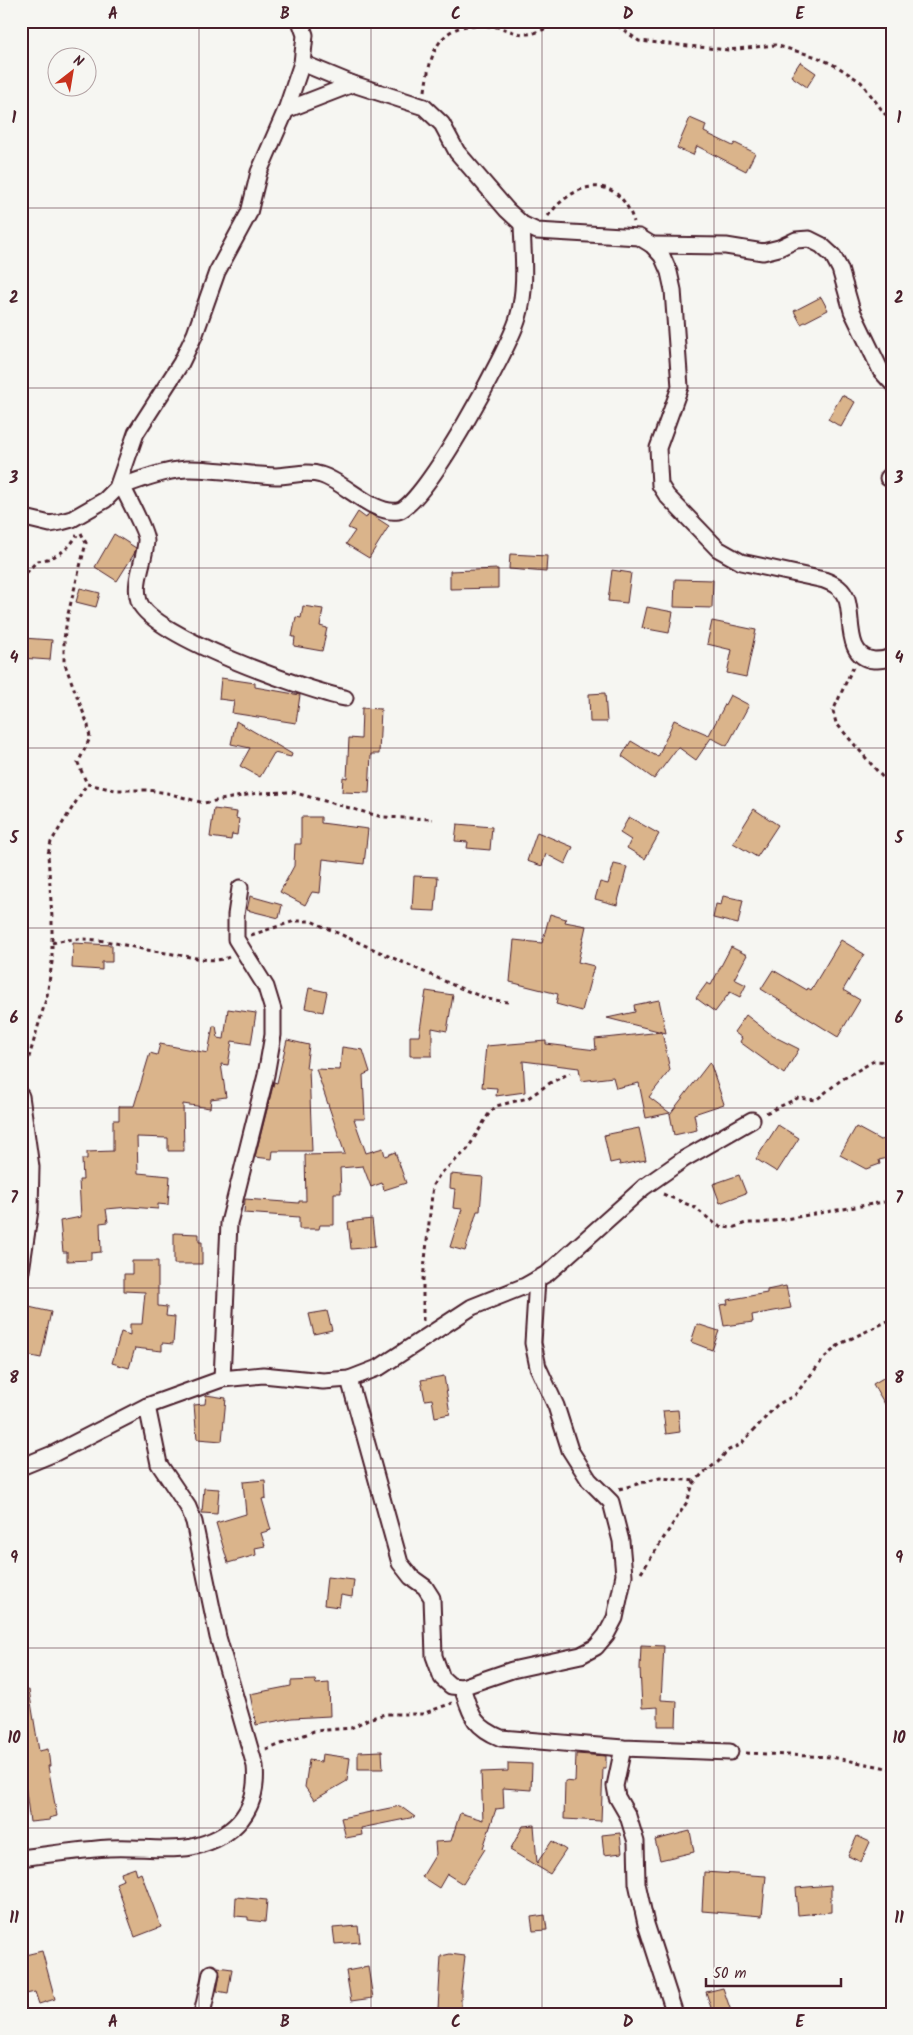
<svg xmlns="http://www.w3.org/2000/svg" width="913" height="2035" viewBox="0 0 913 2035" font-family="Kalam,sans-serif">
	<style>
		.building { fill: #dab48b; stroke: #4a1f2b }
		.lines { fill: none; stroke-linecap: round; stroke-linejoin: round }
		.minor-casing { stroke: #4a1f2b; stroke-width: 19 }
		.path { stroke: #4a1f2b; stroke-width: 3; stroke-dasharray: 4 4; stroke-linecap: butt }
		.minor { stroke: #f6f6f2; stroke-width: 15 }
		.grid { fill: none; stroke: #4a1f2b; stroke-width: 1; stroke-opacity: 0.55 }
		.neatline { fill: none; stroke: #4a1f2b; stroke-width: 2 }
		.grid-label { font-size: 16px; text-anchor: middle; font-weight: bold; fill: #4a1f2b }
	</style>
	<rect width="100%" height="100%" fill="#f6f6f2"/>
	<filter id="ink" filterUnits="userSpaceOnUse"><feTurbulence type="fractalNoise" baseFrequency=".02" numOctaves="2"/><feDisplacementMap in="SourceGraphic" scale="10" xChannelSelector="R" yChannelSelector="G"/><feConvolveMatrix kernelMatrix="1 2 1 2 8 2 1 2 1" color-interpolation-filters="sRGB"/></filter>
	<g filter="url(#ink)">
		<g class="building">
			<polygon points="800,62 816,73 807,87 791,76"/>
			<polygon points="690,118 706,125 704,132 733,146 735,143 755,153 746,171 697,146 693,155 677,148"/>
			<polygon points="821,297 828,310 801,324 794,311"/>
			<polygon points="842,395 855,402 841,427 828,419"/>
			<polygon points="358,512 366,518 369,513 389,526 369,558 346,544 355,531 348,528"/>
			<polygon points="114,534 136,548 134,554 117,581 95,567"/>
			<polygon points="510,554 547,556 546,572 509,569"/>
			<polygon points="498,569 498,588 450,589 450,571"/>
			<polygon points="612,570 631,573 627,603 608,601"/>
			<polygon points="675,579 713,580 712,608 674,607"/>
			<polygon points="80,588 100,593 96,607 76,602"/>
			<polygon points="303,606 323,609 320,626 327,628 322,651 294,646 295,637 292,637 296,617 301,618"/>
			<polygon points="647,607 673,612 669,633 642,628"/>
			<polygon points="712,621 756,630 746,677 727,673 732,650 707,644"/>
			<polygon points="23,638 52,640 50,660 21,658"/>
			<polygon points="221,678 255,683 255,687 300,695 296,723 232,713 234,701 219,699"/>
			<polygon points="605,693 607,722 590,722 589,694"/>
			<polygon points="730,695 749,705 727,746 711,738 696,760 678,747 654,779 622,756 631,741 658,757 674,720 709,735"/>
			<polygon points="362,708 381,709 379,754 371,754 369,793 342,792 343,777 347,778 349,738 361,739"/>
			<polygon points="236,721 292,754 291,757 274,753 260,777 240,766 250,748 231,744"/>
			<polygon points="214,809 237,812 236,818 239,819 237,835 232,834 231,840 210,837"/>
			<polygon points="754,809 778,825 757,857 733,843"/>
			<polygon points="301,817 321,817 321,823 368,829 364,864 323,859 320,893 312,892 305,905 280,892 294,866 295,844 301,844"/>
			<polygon points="629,817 659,834 645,859 627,848 631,840 620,833"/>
			<polygon points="457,824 492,827 490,850 467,848 468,842 455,841"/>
			<polygon points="537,832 573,847 565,864 546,854 542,866 527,861"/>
			<polygon points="614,864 627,867 617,905 595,899 600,882 608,884"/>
			<polygon points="414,876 438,877 435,911 412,910"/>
			<polygon points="250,896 282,905 279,918 247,910"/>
			<polygon points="723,896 743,900 738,924 713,918 716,904 721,905"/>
			<polygon points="550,914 566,919 565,922 586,926 578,962 594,966 582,1011 556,1004 558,994 510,982 514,940 542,943"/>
			<polygon points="841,940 864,954 843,990 860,1000 838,1037 761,989 773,970 807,990 808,988 811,990"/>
			<polygon points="73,943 112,945 112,962 102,962 102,970 72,968"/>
			<polygon points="731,947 747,955 734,979 746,985 740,997 730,992 715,1012 696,998 707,983 711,985"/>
			<polygon points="309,988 327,992 323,1012 305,1008"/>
			<polygon points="426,991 453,995 447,1031 432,1028 432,1056 410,1056 410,1036 419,1036"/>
			<polygon points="659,1000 666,1033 607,1018 635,1012 634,1005"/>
			<polygon points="228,1009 256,1013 251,1044 232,1041 228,1065 221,1064 226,1097 211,1099 210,1108 183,1104 184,1151 168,1151 168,1138 137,1137 138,1173 170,1176 168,1205 158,1204 158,1209 129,1207 106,1209 108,1222 100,1223 101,1252 91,1253 91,1260 67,1261 67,1252 63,1252 60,1221 81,1217 79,1180 83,1180 82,1159 87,1159 87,1152 113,1151 113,1120 119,1120 119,1106 134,1106 150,1053 157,1055 160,1044 208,1053 213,1026 216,1026 218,1038 224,1039"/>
			<polygon points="746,1015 773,1036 799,1049 784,1074 740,1042 742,1038 734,1032"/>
			<polygon points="662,1032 670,1070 649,1097 670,1113 646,1118 639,1083 616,1088 613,1077 581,1081 579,1068 523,1061 525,1092 496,1096 497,1088 482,1087 486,1046 546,1041 546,1044 596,1050 595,1039"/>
			<polygon points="287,1040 309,1045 306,1068 309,1068 312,1151 273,1151 272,1159 255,1157 274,1082 277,1083"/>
			<polygon points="342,1047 363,1050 370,1072 363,1075 365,1119 354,1119 366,1153 383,1148 385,1156 395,1152 406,1183 384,1190 382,1183 371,1187 363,1166 340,1168 341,1193 334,1193 334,1225 320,1225 319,1229 299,1229 299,1217 244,1213 245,1199 299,1203 299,1201 306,1201 305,1155 345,1154 316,1069 340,1070"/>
			<polygon points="710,1062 724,1104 694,1114 697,1130 674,1135 670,1114"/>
			<polygon points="778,1125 799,1138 777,1172 756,1159"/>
			<polygon points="856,1127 880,1140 892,1138 892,1157 879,1160 880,1164 866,1169 840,1155"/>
			<polygon points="639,1128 646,1160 620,1165 619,1161 610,1163 604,1135"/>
			<polygon points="451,1174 483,1177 480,1211 477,1211 465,1251 450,1247 462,1209 453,1208 455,1189 450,1188"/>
			<polygon points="739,1175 746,1193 720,1203 713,1184"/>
			<polygon points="372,1219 375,1247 351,1249 348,1222"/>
			<polygon points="174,1233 199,1234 199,1242 202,1242 202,1264 174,1264"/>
			<polygon points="132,1261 158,1261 158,1306 167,1307 166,1316 175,1317 173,1344 162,1343 162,1351 135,1348 129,1368 112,1363 121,1332 130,1335 130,1324 142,1324 145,1292 124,1291 124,1274 132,1274"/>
			<polygon points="786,1286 791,1308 752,1315 753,1322 724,1326 720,1305 728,1304 727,1300 767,1293 767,1290"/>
			<polygon points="29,1307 51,1312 41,1358 21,1354"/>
			<polygon points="327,1311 332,1330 314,1334 309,1314"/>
			<polygon points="697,1324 719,1331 712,1350 691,1342"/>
			<polygon points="444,1376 450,1414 435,1417 432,1399 425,1400 421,1380"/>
			<polygon points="885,1377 892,1388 892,1416 873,1384"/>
			<polygon points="206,1395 226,1398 222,1441 197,1439 194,1405 205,1404"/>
			<polygon points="678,1410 680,1432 666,1434 663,1411"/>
			<polygon points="265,1480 266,1498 262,1499 271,1530 261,1533 265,1546 255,1548 256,1555 228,1563 216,1523 246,1514 243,1482"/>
			<polygon points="204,1488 219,1489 217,1514 202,1513"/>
			<polygon points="327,1577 354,1580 352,1597 341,1595 339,1607 324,1605"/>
			<polygon points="641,1645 664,1646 661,1700 677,1701 676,1726 658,1726 658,1707 642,1708 640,1668"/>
			<polygon points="315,1680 316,1684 329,1683 330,1716 292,1718 256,1725 250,1694 291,1686 291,1681"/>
			<polygon points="29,1690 39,1751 48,1749 50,1766 48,1766 57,1816 49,1818 50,1820 30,1822 25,1784 21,1784 21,1691"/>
			<polygon points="382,1751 383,1769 358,1769 358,1752"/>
			<polygon points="322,1754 350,1758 347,1781 314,1800 305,1787 309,1760 321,1762"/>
			<polygon points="576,1754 606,1756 606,1768 603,1768 601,1821 564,1819 565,1781 575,1782"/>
			<polygon points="508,1763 532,1764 531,1790 503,1788 504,1808 496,1809 483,1848 485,1849 463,1884 447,1874 439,1888 422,1877 436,1854 435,1842 451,1841 460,1813 483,1820 481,1772 508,1771"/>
			<polygon points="400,1806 415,1817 361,1828 362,1835 346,1838 341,1818"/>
			<polygon points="534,1825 537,1863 552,1841 566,1850 550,1874 510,1850 523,1826"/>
			<polygon points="690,1831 694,1852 660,1860 655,1840"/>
			<polygon points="620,1833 622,1853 604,1855 602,1835"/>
			<polygon points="857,1836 870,1842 861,1862 848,1856"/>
			<polygon points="135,1868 137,1875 141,1873 161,1927 135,1937 116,1883 123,1880 121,1873"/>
			<polygon points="704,1872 766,1876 762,1916 702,1911"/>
			<polygon points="831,1885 831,1912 798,1915 796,1888"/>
			<polygon points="236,1897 267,1900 265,1922 248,1920 248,1917 235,1916"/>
			<polygon points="545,1915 547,1930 533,1931 531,1917"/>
			<polygon points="358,1926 360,1942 335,1944 333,1928"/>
			<polygon points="42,1951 55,1999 39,2004 35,1992 26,1994 21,1976 21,1956"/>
			<polygon points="450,1954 465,1956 461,1990 461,2010 438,2009 441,1956"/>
			<polygon points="218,1967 232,1969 228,1993 217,1991 220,1975"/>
			<polygon points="368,1967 373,1998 351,2001 346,1971"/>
			<polygon points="723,1988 732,2014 713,2014 706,1992"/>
		</g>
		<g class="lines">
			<defs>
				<g id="minor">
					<path d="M302,63L353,84L424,107L442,124L457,152L507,210L522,224L537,231L639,237L652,245L662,256L669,272L673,290L680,387L658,448L660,485L667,496L718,549L741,562L824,580C835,584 843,589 847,600C853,619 845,657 874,660C881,660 887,660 892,655"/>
					<polyline points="286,110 353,84"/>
					<polyline points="652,245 726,246 763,252 779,248 796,240 809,239 821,245 833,256 840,269 852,311 881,371 892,383"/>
					<polyline points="888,478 892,474"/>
					<path d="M122,486C127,496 147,534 146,541C145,560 133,582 139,601C150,636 309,691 345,698"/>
					<path d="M117,488C139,480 162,471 186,469C214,468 247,475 276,476C291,476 306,470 321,475C345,482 373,515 398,511C424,507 510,347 518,318C527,288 523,255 522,224"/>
					<polyline points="21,517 50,524 61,522 72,519 105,500 117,488 136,433 181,363 195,334 217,272 249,213 259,172 286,110 302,63 305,35 300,21"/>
					<polyline points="21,1096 31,1167 30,1210 21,1271"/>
					<polyline points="222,1379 229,1223 266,1075 273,1035 273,1010 266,987 236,939 236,915 240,888"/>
					<polyline points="349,1379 400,1563 411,1577 425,1587 432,1598 434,1656 442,1678 451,1686 462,1687 512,1670 581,1655 596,1647 606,1635 615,1618 624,1575 621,1541 611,1502 589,1480 570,1450 556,1406 538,1367 533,1343 537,1279"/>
					<polyline points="21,1467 55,1453 147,1406 222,1379 263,1375 323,1381 349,1379 380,1367 472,1307 525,1286 548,1273 644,1187 684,1159 752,1120"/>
					<path d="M462,1687C471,1714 472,1726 501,1738L623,1748L730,1752"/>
					<polyline points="623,1748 615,1786 617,1797 628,1816 636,1842 637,1883 646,1924 675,2014"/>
					<path d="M21,1858C50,1854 79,1850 109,1848C135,1846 167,1852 192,1847C235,1837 259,1810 255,1766L218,1637L194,1522L188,1507L159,1464L147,1406"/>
					<polyline points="202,2014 211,1973"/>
				</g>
			</defs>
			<use href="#minor" class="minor-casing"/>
			<g class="path">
				<polyline points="611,21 639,41 728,50 775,45 817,57 838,67 861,82 885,114 892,117"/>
				<path d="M425,91C431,43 444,18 497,27C506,29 514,33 523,34C536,35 548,27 559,21"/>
				<path d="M548,216C575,180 618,172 634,222"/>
				<polyline points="81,533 86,543 68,614 64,639 64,662 88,725 90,738 78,763 87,784 115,790 148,790 167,793 204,803 258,793 292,792 382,817 433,819"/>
				<path d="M21,579L37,561C54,559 68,551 77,535"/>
				<polyline points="853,667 833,711 836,723 884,779 892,783"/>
				<polyline points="251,935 295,921 311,921 453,985 487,999 508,1002"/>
				<path d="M52,943C83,934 111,942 142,949C156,952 170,953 184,956C198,958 216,963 229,957"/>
				<polyline points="22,1081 47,996 52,962 52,918 48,854 51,842 87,784"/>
				<polyline points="766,1113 798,1098 816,1100 841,1080 874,1061 892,1062"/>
				<polyline points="663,1194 694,1207 718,1226 732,1228 746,1223 762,1223 884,1202"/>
				<polyline points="423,1321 423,1279 433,1185 440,1174 467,1150 488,1115 496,1106 528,1098 550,1083 570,1073"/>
				<polyline points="619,1489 660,1478 696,1481"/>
				<polyline points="641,1573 687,1502 693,1484 703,1473 718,1462 727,1451 741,1444 777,1405 795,1395 824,1358 840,1344 892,1319"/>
				<polyline points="266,1750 314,1731 351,1728 368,1719 385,1714 422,1714 452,1703"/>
				<polyline points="746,1753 831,1757 892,1769"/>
			</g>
			<use href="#minor" class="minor"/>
		</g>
	</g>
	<path class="grid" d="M199,21V2014M371,21V2014M542,21V2014M714,21V2014M21,208H892M21,388H892M21,568H892M21,748H892M21,928H892M21,1108H892M21,1288H892M21,1468H892M21,1648H892M21,1828H892"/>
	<rect width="913" height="2035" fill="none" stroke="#f6f6f2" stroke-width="55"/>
	<g transform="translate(72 72) rotate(31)"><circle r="24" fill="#f6f6f2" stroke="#b1a0a2"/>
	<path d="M0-4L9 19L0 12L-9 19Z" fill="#c8321e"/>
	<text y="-8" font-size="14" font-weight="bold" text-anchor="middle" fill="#4a1f2b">N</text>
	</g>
	<path d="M706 1978v8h135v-8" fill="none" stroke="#4a1f2b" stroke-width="2.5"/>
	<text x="713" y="1978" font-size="15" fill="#4a1f2b" stroke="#f6f6f2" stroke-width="4" paint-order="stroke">50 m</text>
	<rect x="28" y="28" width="858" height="1980" class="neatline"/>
	<g class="grid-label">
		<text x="113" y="19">A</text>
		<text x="285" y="19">B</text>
		<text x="456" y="19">C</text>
		<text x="628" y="19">D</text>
		<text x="800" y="19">E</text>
		<text x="14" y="123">1</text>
		<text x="899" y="123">1</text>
		<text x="14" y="303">2</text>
		<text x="899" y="303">2</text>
		<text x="14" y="483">3</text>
		<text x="899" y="483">3</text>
		<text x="14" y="663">4</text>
		<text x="899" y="663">4</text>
		<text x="14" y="843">5</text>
		<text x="899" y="843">5</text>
		<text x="14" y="1023">6</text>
		<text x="899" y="1023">6</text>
		<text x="14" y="1203">7</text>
		<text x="899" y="1203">7</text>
		<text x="14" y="1383">8</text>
		<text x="899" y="1383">8</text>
		<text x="14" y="1563">9</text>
		<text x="899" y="1563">9</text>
		<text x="14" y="1743">10</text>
		<text x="899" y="1743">10</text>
		<text x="14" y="1923">11</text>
		<text x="899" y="1923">11</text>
		<text x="113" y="2027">A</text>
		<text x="285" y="2027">B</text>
		<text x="456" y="2027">C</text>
		<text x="628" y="2027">D</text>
		<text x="800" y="2027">E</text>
	</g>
</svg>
